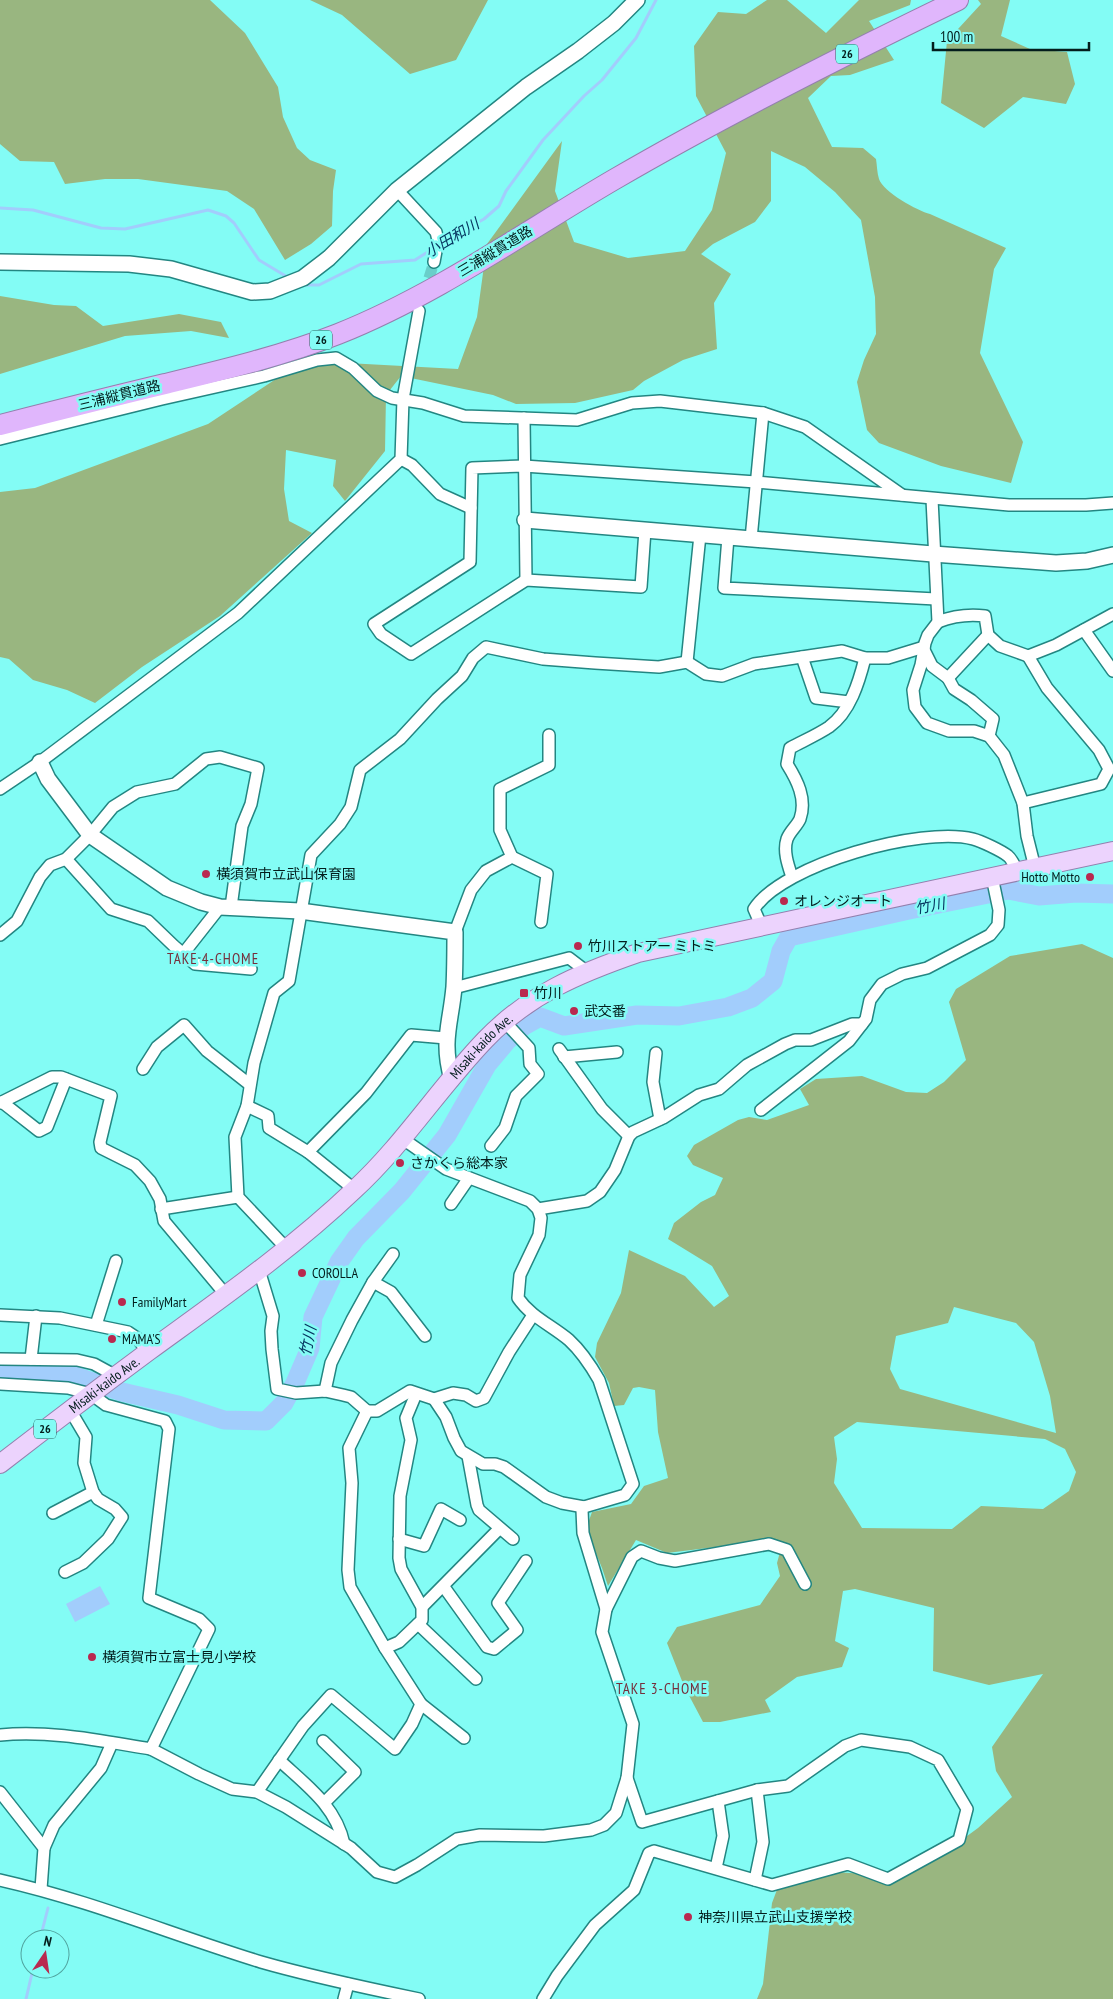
<svg xmlns="http://www.w3.org/2000/svg" width="1113" height="1999" viewBox="0 0 1113 1999" font-family="'PT Sans Narrow','Noto Sans JP',sans-serif">
	<style>
		.forest { fill: #99b680; fill-rule: evenodd }
		.water { fill: #a2cdfc }
		.lines { fill: none; stroke-linecap: round; stroke-linejoin: round }
		.stream { stroke: #a2cdfc; stroke-width: 3 }
		.river { stroke: #a2cdfc; stroke-width: 19 }
		.street-tunnel { stroke: #69cfca; stroke-width: 11; stroke-dasharray: 11 5.5; stroke-linecap: butt }
		.street-casing { stroke: #238682; stroke-width: 14 }
		.secondary-casing { stroke: #238682; stroke-width: 18 }
		.primary-casing { stroke: #9380ae; stroke-width: 20 }
		.highway-casing { stroke: #9380ae; stroke-width: 22 }
		.street { stroke: #fff; stroke-width: 11 }
		.secondary { stroke: #fff; stroke-width: 15 }
		.primary { stroke: #ecd3fd; stroke-width: 18 }
		.highway { stroke: #e0b6fc; stroke-width: 20 }
		.poi-dot { fill: #b9294f; stroke: #83fcf5; stroke-width: 2 }
		.labels { text-anchor: middle; stroke-width: 5; stroke-linejoin: round; paint-order: stroke }
		.shield { fill: #83fcf5; stroke: #29605d; stroke-width: 1 }
		.shield-label { font-size: 12px; font-weight: bold; fill: #031d1c }
		.street-label { font-size: 14px; fill: #031d1c; stroke: #83fcf5 }
		.poi-label { font-size: 14px; fill: #031d1c; stroke: #83fcf5; text-anchor: start }
		.water-label { font-size: 15px; font-style: italic; fill: #063660; stroke: #83fcf5 }
		.neighbourhood-label { font-size: 15px; letter-spacing: 1px; fill: #762f3c; stroke: #83fcf5 }
	</style>
	<rect width="100%" height="100%" fill="#83fcf5"/>
	<g class="forest">
		<polygon points="0,0 210,0 245,33 278,87 283,117 297,148 310,160 336,170 333,191 332,226 311,244 285,260 254,209 227,191 138,179 105,179 65,184 54,162 20,161 0,144"/>
		<polygon points="310,0 488,0 456,60 410,74 342,15"/>
		<path d="M767,0H787L826,33L859,0H911L910,5L869,21L894,60L850,75L831,76L808,98L832,147L863,148L876,159C877,165 877,173 879,179C883,192 918,211 930,214L1006,248L994,269L980,353L1023,442L1011,483L941,466L879,443L867,430L857,382L864,360L876,334L875,297L861,220L835,192L805,167L771,151V201L755,222L713,244L701,254L731,274L714,303L717,349L683,360L644,381L633,390L575,403L516,404L493,395L401,376L386,395L385,451L345,501L333,486L336,460L286,450L284,489L289,521L312,533L220,616L142,667L95,703L67,690L33,680L9,659L0,657V492L35,488L208,424L297,365L347,363L458,369L477,317L487,244L562,141L555,191L574,242L628,258L685,251L712,210L726,153L696,96L694,46L718,12L746,14Z"/>
		<polygon points="978,0 1010,0 1001,36 1030,49 1067,52 1075,84 1066,104 1023,97 984,128 941,103 947,41 981,4"/>
		<polygon points="0,296 54,305 76,306 103,326 179,314 221,322 229,338 191,331 125,336 0,374"/>
		<path d="M1082,944L1113,958V1999H757L763,1984L772,1903L781,1879L819,1871L898,1876L944,1853L978,1828L1012,1797L996,1771L992,1747L1043,1674L989,1685L933,1671L934,1608L855,1589L843,1591L835,1641L849,1648L842,1667L797,1677L765,1700L771,1712L720,1722H703L684,1686L667,1643L677,1627L760,1605L780,1576L777,1563L780,1552L773,1540L667,1553L636,1540L608,1586L602,1568L586,1529L592,1512L631,1504L644,1486L668,1478L658,1432L655,1390L639,1387L633,1388L624,1405L614,1406L609,1383L595,1357L597,1343L621,1293L629,1250L685,1276L714,1307L729,1296L712,1266L668,1239L674,1223L701,1202L715,1195L723,1178L693,1165L687,1156L694,1145L738,1120L749,1117L767,1120L809,1105L800,1089L816,1079L862,1076L906,1092L927,1093L944,1082L966,1060L949,1002L956,989L1010,956ZM954,1307L1016,1323L1034,1342L1050,1396L1056,1433L900,1389L890,1369L896,1336L948,1323ZM857,1422L1045,1439L1065,1449L1076,1472L1069,1491L1043,1509L981,1506L952,1529L862,1528L834,1483L837,1459L834,1437Z"/>
	</g>
	<polygon class="water" points="100,1586 110,1604 75,1622 66,1604"/>
	<g class="lines">
		<g class="stream">
			<polyline points="0,208 33,210 101,228 125,229 208,210 226,216 234,223 259,260 289,278"/>
			<polyline points="441,243 484,219 499,206 506,191 543,140 584,96 602,80 636,38 656,0"/>
			<polyline points="301,285 319,285 361,264 415,260 434,248"/>
			<polyline points="40,1939 48,1908"/>
			<polyline points="26,1999 33,1969"/>
		</g>
		<polyline class="river" points="0,1368 75,1376 122,1392 178,1405 224,1420 266,1421 284,1403 295,1383 310,1348 313,1317 339,1262 356,1238 402,1191 447,1135 487,1065 507,1041 524,1026 540,1017 564,1026 637,1015 679,1016 728,1007 752,998 773,981 781,951 789,937 909,910 1008,890 1039,896 1076,893 1113,894"/>
		<polyline class="street-tunnel" points="424,294 434,262"/>
		<defs>
			<g id="street">
				<polyline points="397,190 436,232 438,240 434,262"/>
				<polyline points="524,418 526,580"/>
				<polyline points="0,439 162,399 264,376 317,360 336,358 353,368 377,391 392,398 423,403 464,416 577,420 632,403 660,401 763,413 805,427 902,495"/>
				<polyline points="401,459 412,465 440,494 471,508"/>
				<polyline points="932,499 938,622 928,635 925,643 921,665 913,690 915,707 927,723 949,731 974,731 989,736 1004,755 1023,803 1027,836 1035,868"/>
				<polyline points="645,530 641,587 526,580 411,654 381,634 374,624 470,562 472,468 524,466 756,482 1009,505 1086,505 1113,503"/>
				<polyline points="728,537 724,588 936,599"/>
				<polyline points="751,539 763,413"/>
				<path d="M938,622C953,616 968,614 985,616L988,635L1000,646L1028,656L1056,645L1113,614"/>
				<polyline points="1084,630 1113,671"/>
				<polyline points="924,650 932,666 948,678 988,635"/>
				<polyline points="802,657 816,698 849,702"/>
				<polyline points="687,662 700,535"/>
				<polyline points="948,678 954,689 971,700 993,719 989,736"/>
				<polyline points="0,789 40,762 238,613 401,459 403,399 419,311"/>
				<polyline points="1023,803 1101,784 1109,769 1099,750 1047,688 1028,656"/>
				<polyline points="512,857 500,830 500,789 549,765 549,735"/>
				<polyline points="66,859 111,909 148,921 174,946 195,964 251,969"/>
				<path d="M792,877C788,865 783,851 787,839C790,831 797,826 800,819C807,799 797,780 787,764L790,748C803,741 817,735 829,727C850,712 859,682 865,658"/>
				<path d="M761,925L754,909C783,864 922,826 973,839C981,841 1002,851 1008,856C1012,859 1015,867 1018,872"/>
				<polyline points="455,932 471,890 486,871 512,857 547,874 541,922"/>
				<polyline points="0,935 17,921 40,877 50,865 66,859 90,835 113,807 137,792 175,784 206,759 220,757 258,768 251,804 242,826 231,907"/>
				<polyline points="183,954 220,907"/>
				<polyline points="454,988 569,958 586,971"/>
				<polyline points="559,1049 602,1109 629,1136"/>
				<polyline points="656,1053 653,1082 660,1119"/>
				<polyline points="564,1057 617,1052"/>
				<polyline points="143,1069 157,1047 184,1025 207,1051 249,1084"/>
				<polyline points="2,1102 39,1131 47,1127 66,1079"/>
				<polyline points="0,1103 52,1077 61,1077 111,1096 100,1142 101,1148 135,1165 150,1181 160,1199 164,1221 226,1295"/>
				<polyline points="247,1106 268,1116 269,1128 308,1152 366,1093 411,1035 446,1038"/>
				<polyline points="761,1110 849,1041 866,1019 870,1000 882,984 902,974 927,968 990,935 998,925 999,910 992,877"/>
				<path d="M403,1139L446,1169L530,1201L538,1209L541,1218L539,1235L520,1275L518,1298C531,1317 551,1325 569,1340C581,1351 591,1366 599,1380L633,1484L625,1495L584,1507L562,1503L546,1497L504,1467L495,1464H483L461,1451L454,1438L446,1417L434,1399"/>
				<polyline points="491,1146 505,1128 516,1096 538,1074 530,1064 529,1048 505,1022"/>
				<polyline points="308,1152 355,1190"/>
				<polyline points="451,1204 469,1178"/>
				<polyline points="161,1209 238,1197"/>
				<polyline points="538,1209 587,1201 600,1192 615,1170 629,1136 633,1132 663,1118 699,1095 719,1089 747,1065 785,1044 795,1040 811,1040 852,1024 862,1024"/>
				<polyline points="287,1249 238,1197 235,1137 247,1106 254,1063 274,993 289,981 311,855 340,824 351,807 360,770 400,739 437,699 462,676 473,658 486,647 543,659 595,663 659,667 687,662 706,674 722,676 754,664 842,651 865,658 888,658 924,647"/>
				<polyline points="259,1270 273,1316 271,1331 272,1349 277,1389 296,1393 325,1391 343,1395 351,1397 367,1411 349,1448 352,1483 348,1570 350,1587 385,1648 421,1704 464,1738"/>
				<polyline points="373,1282 391,1292 425,1336"/>
				<polyline points="0,1315 60,1318 128,1332 137,1338 148,1352"/>
				<polyline points="96,1325 116,1261"/>
				<polyline points="0,1359 77,1360 94,1364 116,1376"/>
				<polyline points="31,1359 36,1316"/>
				<path d="M0,1384L68,1388L91,1394L106,1405L165,1421L169,1429L149,1598L199,1619L209,1629L151,1749C101,1741 50,1730 0,1735"/>
				<polyline points="325,1391 331,1363 352,1320 373,1282 393,1254"/>
				<polyline points="367,1411 377,1411 410,1391 434,1399 453,1393 466,1395 476,1401 484,1398 509,1352 533,1315"/>
				<polyline points="468,1456 477,1505 479,1510 513,1539"/>
				<polyline points="53,1513 93,1492"/>
				<polyline points="399,1539 424,1546 441,1509 460,1520"/>
				<polyline points="65,1572 83,1563 108,1539 122,1517 115,1509 98,1499 93,1492 84,1463 86,1437 70,1410"/>
				<polyline points="444,1587 487,1647 494,1649 517,1630 498,1603 526,1561"/>
				<polyline points="422,1607 499,1529"/>
				<polyline points="606,1609 632,1557 641,1551 659,1558 675,1561 769,1544 787,1550 805,1584"/>
				<polyline points="418,1624 476,1679"/>
				<polyline points="385,1648 399,1642 422,1620 422,1607 401,1569 399,1558 400,1496 411,1440 406,1418 416,1394"/>
				<polyline points="323,1741 355,1772 325,1802"/>
				<polyline points="151,1749 199,1774 232,1789 257,1792 286,1807 351,1848 377,1872 395,1877 417,1865 457,1839 480,1835 544,1836 591,1830 604,1825 616,1813 627,1778 633,1724 602,1632 606,1609 583,1533 582,1510 584,1507"/>
				<path d="M279,1760C306,1785 336,1806 344,1844"/>
				<polyline points="0,1792 44,1848 41,1889"/>
				<polyline points="257,1792 303,1726 331,1695 395,1749 412,1724 421,1704"/>
				<polyline points="44,1848 54,1825 101,1768 112,1743"/>
				<polyline points="716,1868 723,1836 718,1801"/>
				<path d="M0,1880C89,1900 173,1935 261,1962C313,1977 366,1988 419,1999"/>
				<polyline points="755,1880 763,1842 757,1790"/>
				<polyline points="344,1999 348,1984"/>
				<polyline points="543,1999 557,1976 595,1925 634,1890 649,1853 654,1851 772,1885 848,1864 888,1879 959,1840 967,1809 938,1760 910,1747 861,1740 845,1746 788,1786 757,1790 642,1822 627,1778"/>
			</g>
			<g id="secondary">
				<polyline points="0,262 129,264 171,269 252,292 270,291 303,278 329,258 397,190 526,87 578,51 614,23 637,0"/>
				<polyline points="525,520 933,554 1056,563 1087,561 1113,555"/>
				<path d="M40,762L48,779L90,835L167,888L201,902L220,907L300,911L455,932C455,950 455,968 454,987C451,1022 441,1041 452,1079"/>
			</g>
			<g id="primary">
				<path id="s1" d="M0,1464C49,1426 99,1388 149,1351C219,1300 291,1250 354,1190C403,1145 439,1088 485,1040C529,994 580,973 638,953L1113,851"/>
			</g>
			<path id="highway" d="M0,425C55,411 110,397 165,384C223,370 282,356 338,334C436,295 524,232 615,179C727,114 842,56 958,0"/>
		</defs>
		<use href="#street" class="street-casing"/>
		<use href="#secondary" class="secondary-casing"/>
		<use href="#primary" class="primary-casing"/>
		<use href="#highway" class="highway-casing"/>
		<use href="#street" class="street"/>
		<use href="#secondary" class="secondary"/>
		<use href="#primary" class="primary"/>
		<use href="#highway" class="highway"/>
	</g>
	<g class="poi-dot">
		<circle cx="206" cy="874" r="5"/>
		<circle cx="1090" cy="877" r="5"/>
		<circle cx="784" cy="901" r="5"/>
		<circle cx="578" cy="946" r="5"/>
		<rect x="519" y="988" width="10" height="10" rx="2.5"/>
		<circle cx="574" cy="1011" r="5"/>
		<circle cx="400" cy="1163" r="5"/>
		<circle cx="302" cy="1273" r="5"/>
		<circle cx="122" cy="1302" r="5"/>
		<circle cx="112" cy="1339" r="5"/>
		<circle cx="92" cy="1657" r="5"/>
		<circle cx="688" cy="1917" r="5"/>
	</g>
	<g class="labels">
		<g class="shield">
			<rect x="836" y="44.5" width="22" height="19" rx="4"/>
			<rect x="310" y="330.5" width="22" height="19" rx="4"/>
			<rect x="34" y="1419.5" width="22" height="19" rx="4"/>
		</g>
		<g class="shield-label">
			<text x="847" y="58">26</text>
			<text x="321" y="344">26</text>
			<text x="45" y="1433">26</text>
		</g>
		<g class="street-label">
			<text transform="translate(495 251) rotate(-31)" y="5">三浦縦貫道路</text>
			<text transform="translate(119 395) rotate(-14)" y="5">三浦縦貫道路</text>
			<text dy="5" stroke="none"><textPath href="#s1" startOffset="640">Misaki-kaido Ave.</textPath></text>
			<text dy="5" stroke="none"><textPath href="#s1" startOffset="131">Misaki-kaido Ave.</textPath></text>
		</g>
		<g class="poi-label">
			<text x="216" y="879">横須賀市立武山保育園</text>
			<text x="1080" y="882" text-anchor="end">Hotto Motto</text>
			<text x="794" y="906">オレンジオート</text>
			<text x="588" y="951">竹川ストアー ミトミ</text>
			<text x="534" y="998">竹川</text>
			<text x="584" y="1016">武交番</text>
			<text x="410" y="1168">さかくら総本家</text>
			<text x="312" y="1278">COROLLA</text>
			<text x="132" y="1307">FamilyMart</text>
			<text x="122" y="1344">MAMA'S</text>
			<text x="102" y="1662">横須賀市立富士見小学校</text>
			<text x="698" y="1922">神奈川県立武山支援学校</text>
		</g>
		<g class="water-label">
			<text transform="translate(452 238) rotate(-31)" y="5">小田和川</text>
			<text transform="translate(930 906) rotate(-11)" y="5">竹川</text>
			<text transform="translate(308 1341) rotate(-78)" y="5">竹川</text>
		</g>
		<g class="neighbourhood-label">
			<text x="213" y="964">TAKE 4-CHOME</text>
			<text x="662" y="1694">TAKE 3-CHOME</text>
		</g>
	</g>
	<g transform="translate(45 1954) rotate(13)"><circle r="24" fill="#83fcf5" stroke="#50a39e"/>
	<path d="M0-4L9 19L0 12L-9 19Z" fill="#b9294f"/>
	<text y="-8" font-size="14" font-weight="bold" text-anchor="middle" fill="#031d1c">N</text>
	</g>
	<path d="M933 42v8h156v-8" fill="none" stroke="#031d1c" stroke-width="2.5"/>
	<text x="940" y="42" font-size="15" fill="#031d1c" stroke="#83fcf5" stroke-width="4" paint-order="stroke">100 m</text>
</svg>
